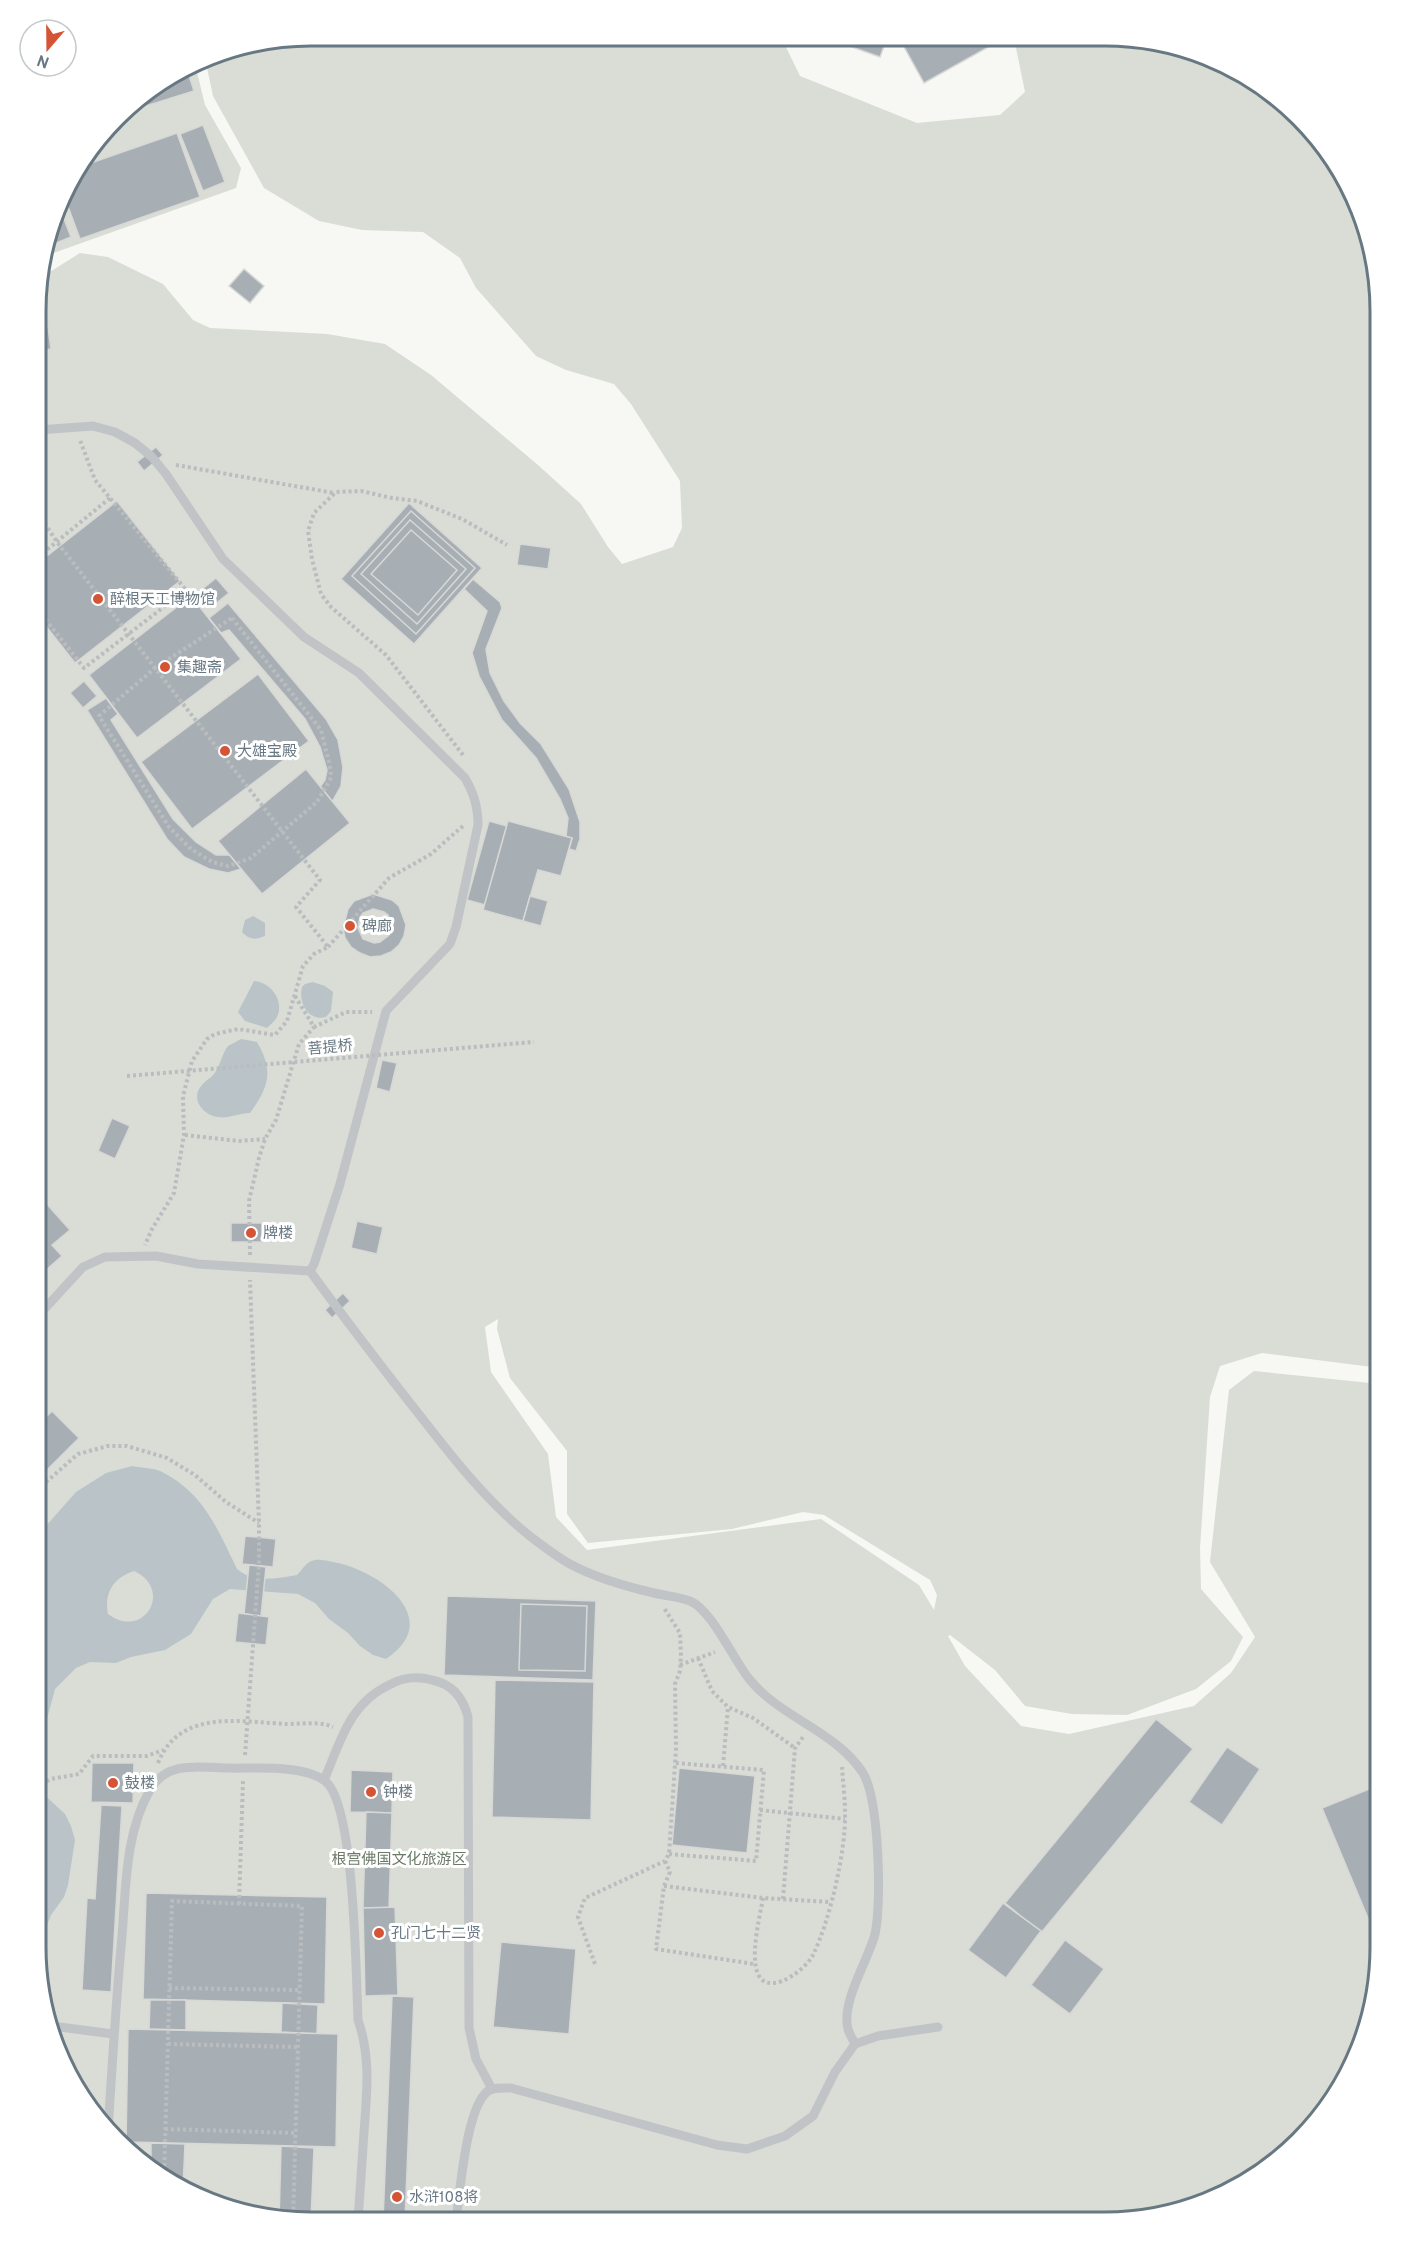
<svg xmlns="http://www.w3.org/2000/svg" width="1416" height="2259" viewBox="0 0 1416 2259" font-family="Overpass,'Noto Sans SC',sans-serif">
	<style>
		.green { fill: #d9ddd5; fill-rule: evenodd }
		.water { fill: #bac4c8; fill-rule: evenodd }
		.building { fill: #a8afb4; stroke: #d8d8d6; stroke-width: 1.5; fill-rule: evenodd }
		.lines { fill: none; stroke-linecap: round; stroke-linejoin: round }
		.path { stroke: #babdbf; stroke-width: 4; stroke-dasharray: 3 3; stroke-linecap: butt }
		.service { stroke: #c0c4c7; stroke-width: 9 }
		.path-bridge { stroke: #babdbf; stroke-width: 4; stroke-dasharray: 3 3; stroke-linecap: butt }
		.poi-dot { fill: #d55436; stroke: #fff; stroke-width: 2 }
		.labels { text-anchor: middle; stroke-width: 6; stroke-linejoin: round; paint-order: stroke }
		.poi-label { font-size: 15px; fill: #687883; stroke: #fff; text-anchor: start }
		.street-label { font-size: 15px; fill: #687883; stroke: #fff }
		.park-label { font-size: 15px; fill: #6b7a66; stroke: #fff }
		.rim { fill: none; stroke: #687883; stroke-width: 3 }
	</style>
	<rect width="100%" height="100%" fill="#f7f7f4"/>
	<path class="green" d="M311,36L781,37L800,76L917,123L1000,115L1025,92L1014,38H1141L1210,57L1272,93L1323,143L1359,206L1380,311V1368L1262,1353L1220,1366L1210,1397L1200,1548L1201,1589L1243,1637L1231,1661L1196,1689L1127,1715L1072,1714L1025,1706L995,1670L950,1635L948,1636L965,1666L1021,1726L1069,1734L1194,1706L1231,1673L1255,1637L1210,1562L1229,1390L1254,1371L1380,1384L1379,1966L1359,2053L1323,2115L1273,2166L1210,2202L1105,2223L276,2221L206,2202L144,2166L93,2116L57,2053L36,1948L38,276L65,189L129,104L195,64L205,105L241,168L236,188L45,256V275L80,253L108,257L163,284L193,320L210,328L327,334L385,344L431,375L538,465L581,504L608,547L622,564L673,547L682,528L680,481L631,404L614,384L566,370L536,356L476,288L460,258L423,232L362,230L319,221L264,188L213,96L205,58ZM498,1319L497,1329L510,1378L567,1451V1514L588,1543L732,1529L803,1512L824,1515L930,1580L937,1595L934,1610L919,1585L821,1519L587,1550L556,1517L548,1454L491,1372L485,1327Z"/>
	<g class="water">
		<path d="M253,916L265,923V936C255,940 250,940 242,932L245,920Z"/>
		<path d="M254,981C270,982 285,1000 277,1017C275,1021 270,1025 267,1028L245,1021L238,1012Z"/>
		<path d="M313,982L325,986L333,992L331,1011L326,1017C308,1022 298,1002 302,987L305,984Z"/>
		<path d="M241,1039L257,1042C274,1071 269,1087 250,1113C239,1113 228,1119 218,1117C202,1115 189,1097 203,1084C207,1079 213,1077 216,1071C221,1063 222,1054 228,1046Z"/>
		<path d="M132,1466C142,1468 156,1468 164,1473C205,1495 218,1530 237,1569C254,1584 277,1578 297,1575C302,1570 307,1561 315,1560C320,1559 328,1561 333,1562C379,1570 446,1619 386,1659L373,1655L360,1646L348,1633L329,1619L315,1603L298,1594L230,1589L213,1599L191,1634L165,1650L131,1657L116,1663L90,1662L76,1668L55,1689L47,1719L45,1748L36,1769L37,1536L76,1492L106,1473ZM134,1571C174,1589 144,1641 108,1614C104,1593 113,1578 134,1571Z"/>
		<polygon points="36,1787 65,1814 71,1826 75,1840 68,1885 64,1897 51,1915 43,1935 39,1961 36,1948"/>
	</g>
	<g class="building">
		<polygon points="842,38 887,38 880,57 841,43"/>
		<polygon points="916,38 988,38 992,45 924,83 903,45"/>
		<polygon points="187,69 194,91 133,110 131,104"/>
		<polygon points="203,125 225,182 203,191 180,134"/>
		<polygon points="177,133 200,197 80,239 63,193 82,166"/>
		<polygon points="59,206 71,237 49,246 48,244"/>
		<polygon points="244,269 264,286 250,303 229,286"/>
		<polygon points="40,270 51,349 38,351 38,276"/>
		<polygon points="38,353 40,353 45,386 38,387"/>
		<polygon points="156,447 163,455 144,471 137,462"/>
		<polygon points="117,501 180,581 75,663 38,616 38,563"/>
		<polygon points="409,503 482,568 414,644 341,579"/>
		<polygon points="411,511 475,568 416,634 352,576"/>
		<polygon points="410,520 466,569 417,624 361,574"/>
		<polygon points="411,530 457,570 418,615 371,574"/>
		<polygon points="520,544 551,548 548,569 517,565"/>
		<polygon points="216,578 229,593 214,605 201,590"/>
		<polygon points="473,579 500,602 502,608 486,649 490,673 504,701 520,723 541,744 569,789 580,822 580,839 576,851 569,849 572,838 566,837 568,818 560,799 536,758 502,720 479,676 472,653 487,611 464,589"/>
		<polygon points="191,596 241,659 137,738 89,675"/>
		<polygon points="228,603 326,719 338,740 343,767 341,786 332,802 320,787 325,780 327,770 320,747 305,719 229,630 221,633 209,618"/>
		<polygon points="258,674 309,741 192,829 141,762"/>
		<polygon points="84,681 97,696 83,708 70,693"/>
		<polygon points="106,698 118,714 111,720 173,819 196,842 216,855 230,855 241,869 228,873 209,869 184,857 167,839 87,710"/>
		<polygon points="306,769 350,823 262,894 218,841"/>
		<polygon points="489,821 507,826 485,905 467,900"/>
		<polygon points="508,821 572,838 561,876 538,870 523,921 483,910"/>
		<path d="M373,894L392,900L399,906L406,925L404,936L399,945L391,952L381,956L370,957L360,953L351,947L345,938L343,928L348,909L354,901ZM373,909L384,912L388,915L392,925L389,935L380,942L374,943L363,939L358,928L360,917L363,913Z"/>
		<polygon points="530,896 548,901 541,926 523,921"/>
		<polygon points="382,1060 397,1063 390,1092 376,1088"/>
		<polygon points="112,1118 130,1126 115,1159 98,1151"/>
		<polygon points="37,1193 70,1230 52,1245 62,1256 37,1278"/>
		<polygon points="357,1221 383,1227 377,1254 351,1248"/>
		<rect x="231" y="1223" width="40" height="19"/>
		<polygon points="343,1293 350,1301 332,1318 325,1310"/>
		<polygon points="52,1411 79,1438 37,1480 37,1426"/>
		<polygon points="245,1536 276,1539 273,1567 242,1564"/>
		<polygon points="249,1565 266,1567 261,1616 244,1614"/>
		<polygon points="447,1596 596,1601 593,1680 444,1675"/>
		<polygon points="521,1604 587,1606 585,1671 519,1670"/>
		<polygon points="238,1613 269,1617 266,1645 235,1642"/>
		<polygon points="495,1680 594,1682 591,1820 492,1817"/>
		<polygon points="1156,1719 1193,1749 1041,1933 1005,1903"/>
		<polygon points="1227,1747 1260,1769 1222,1825 1189,1802"/>
		<polygon points="92,1763 134,1763 133,1803 91,1802"/>
		<polygon points="679,1768 755,1776 747,1853 672,1845"/>
		<polygon points="351,1770 393,1772 392,1813 350,1812"/>
		<polygon points="1379,1785 1379,1933 1375,1935 1322,1808"/>
		<polygon points="101,1805 122,1806 111,1992 82,1990 87,1898 95,1899"/>
		<polygon points="366,1812 392,1813 389,1908 363,1908"/>
		<polygon points="146,1893 327,1897 325,2004 143,1999"/>
		<polygon points="1003,1903 1041,1931 1006,1978 968,1950"/>
		<polygon points="395,1907 398,1995 365,1996 363,1908"/>
		<polygon points="1065,1940 1104,1969 1070,2014 1031,1985"/>
		<polygon points="501,1942 576,1949 569,2034 493,2027"/>
		<polygon points="392,1996 414,1997 405,2221 383,2221"/>
		<polygon points="150,2000 186,2000 186,2030 149,2029"/>
		<polygon points="282,2003 318,2005 317,2034 281,2032"/>
		<polygon points="128,2029 338,2034 336,2147 126,2142"/>
		<polygon points="151,2143 185,2144 183,2189 151,2170"/>
		<polygon points="281,2146 314,2148 311,2221 279,2221"/>
	</g>
	<g class="lines">
		<g class="path">
			<polyline points="176,465 334,493"/>
			<polyline points="38,513 57,542 320,880 296,907 328,947 314,954 303,966 287,1021 275,1035 238,1029 215,1034 207,1039 192,1061 183,1096 184,1135 174,1193 152,1229 145,1245"/>
			<polyline points="38,557 110,498"/>
			<polyline points="38,610 84,668 186,590 95,480 80,440"/>
			<polygon points="232,618 321,730 331,771 330,780 317,802 251,858 228,866 212,862 191,849 169,827 99,716 155,668"/>
			<polyline points="463,755 386,655 331,607 321,594 312,559 308,531 314,513 336,492 361,491 392,498 417,501 462,519 507,545"/>
			<polyline points="328,947 389,878 431,854 464,825"/>
			<polyline points="295,996 314,1027 346,1012 372,1012"/>
			<polyline points="185,1135 239,1141 265,1139"/>
			<polyline points="250,1255 249,1201 259,1158 265,1139 276,1120 299,1044 314,1027"/>
			<polyline points="37,1490 78,1454 108,1446 127,1446 167,1458 195,1475 226,1502 259,1523"/>
			<polyline points="698,1658 712,1691 728,1707 753,1718 795,1748"/>
			<polyline points="680,1665 715,1652"/>
			<polyline points="245,1755 259,1563 259,1523 250,1280"/>
			<path d="M158,1763C180,1708 241,1722 287,1724C303,1724 319,1721 333,1727"/>
			<polyline points="723,1766 728,1707"/>
			<polyline points="36,1787 51,1779 79,1774 93,1756 147,1756 163,1750"/>
			<polyline points="760,1810 845,1819"/>
			<polyline points="669,1854 756,1861 764,1770 675,1763"/>
			<polyline points="665,1861 670,1872 664,1886 656,1949 754,1964"/>
			<polyline points="664,1886 763,1898 830,1902"/>
			<path d="M763,1898C760,1918 738,1997 782,1981C793,1977 808,1965 813,1955C830,1920 846,1851 845,1813C845,1798 843,1782 842,1767"/>
			<polyline points="783,1899 795,1748 803,1737"/>
			<polyline points="239,1904 243,1781"/>
			<polyline points="595,1964 578,1917 585,1898 665,1861 669,1854 676,1749 675,1684 680,1671 681,1656 680,1633 664,1608"/>
			<polyline points="169,1988 299,1990"/>
			<polyline points="168,2044 298,2047"/>
			<polyline points="165,2129 295,2133"/>
			<polyline points="164,2178 172,1901 302,1906 293,2221"/>
		</g>
		<g class="service">
			<path d="M38,430L93,426L115,432L135,443L152,457L166,474L223,559L304,637L359,673L465,778C474,794 478,807 478,825L456,927L450,944L386,1011L340,1184L314,1264L310,1271"/>
			<path d="M310,1271C345,1319 381,1366 418,1413C453,1458 487,1502 531,1537C543,1546 557,1557 570,1564C594,1577 628,1587 654,1593C666,1596 679,1597 690,1601C712,1610 734,1661 750,1680C781,1718 836,1731 863,1773C879,1799 882,1903 875,1934C868,1961 841,2001 848,2029C849,2034 853,2039 855,2044"/>
			<polyline points="37,1317 83,1267 105,1257 156,1256 198,1264 310,1271"/>
			<path d="M324,1780C341,1741 349,1703 391,1684C405,1677 417,1676 432,1680C452,1684 463,1697 468,1717L469,2028L476,2059L492,2089"/>
			<polyline points="52,2026 113,2034"/>
			<path d="M108,2131C112,2066 116,2001 122,1936C126,1888 125,1833 150,1790C166,1761 198,1767 227,1768C254,1769 303,1764 325,1781C355,1803 356,1978 358,2020C371,2057 367,2093 364,2132C362,2162 360,2191 358,2221"/>
			<path d="M456,2221C460,2193 466,2107 488,2091C494,2087 503,2088 511,2088L717,2145L747,2149L785,2136L813,2116L835,2072L855,2044L878,2036L938,2027"/>
		</g>
		<polyline class="path-bridge" points="127,1076 534,1042"/>
	</g>
	<g class="poi-dot">
		<circle cx="98" cy="599" r="6"/>
		<circle cx="165" cy="667" r="6"/>
		<circle cx="225" cy="751" r="6"/>
		<circle cx="350" cy="926" r="6"/>
		<circle cx="251" cy="1233" r="6"/>
		<circle cx="113" cy="1783" r="6"/>
		<circle cx="371" cy="1792" r="6"/>
		<circle cx="379" cy="1933" r="6"/>
		<circle cx="397" cy="2197" r="6"/>
	</g>
	<g class="labels">
		<g class="poi-label">
			<text x="110" y="604">醉根天工博物馆</text>
			<text x="177" y="672">集趣斋</text>
			<text x="237" y="756">大雄宝殿</text>
			<text x="362" y="931">碑廊</text>
			<text x="263" y="1238">牌楼</text>
			<text x="125" y="1788">鼓楼</text>
			<text x="383" y="1797">钟楼</text>
			<text x="391" y="1938">孔门七十二贤</text>
			<text x="409" y="2202">水浒108将</text>
		</g>
		<g class="street-label">
			<text transform="translate(330 1047) rotate(-5)" y="5">菩提桥</text>
		</g>
		<g class="park-label">
			<text x="399" y="1864">根宫佛国文化旅游区</text>
		</g>
	</g>
	<path d="M0 0H1416V2259H0ZM311 46H1105A265 265 0 0 1 1370 311V1947A265 265 0 0 1 1105 2212H311A265 265 0 0 1 46 1947V311A265 265 0 0 1 311 46Z" fill="#fff" fill-rule="evenodd"/>
	<path class="rim" d="M311 46H1105A265 265 0 0 1 1370 311V1947A265 265 0 0 1 1105 2212H311A265 265 0 0 1 46 1947V311A265 265 0 0 1 311 46Z"/>
	<g transform="translate(48 48) rotate(200)"><circle r="28" fill="#ffffff" stroke="#c3c9cd" stroke-width="1.5"/>
	<path d="M0-4.5L10 22L0 15L-10 22Z" fill="#d55436"/>
	<text y="-9" font-size="16" font-weight="bold" text-anchor="middle" fill="#687883">N</text>
	</g>
</svg>
